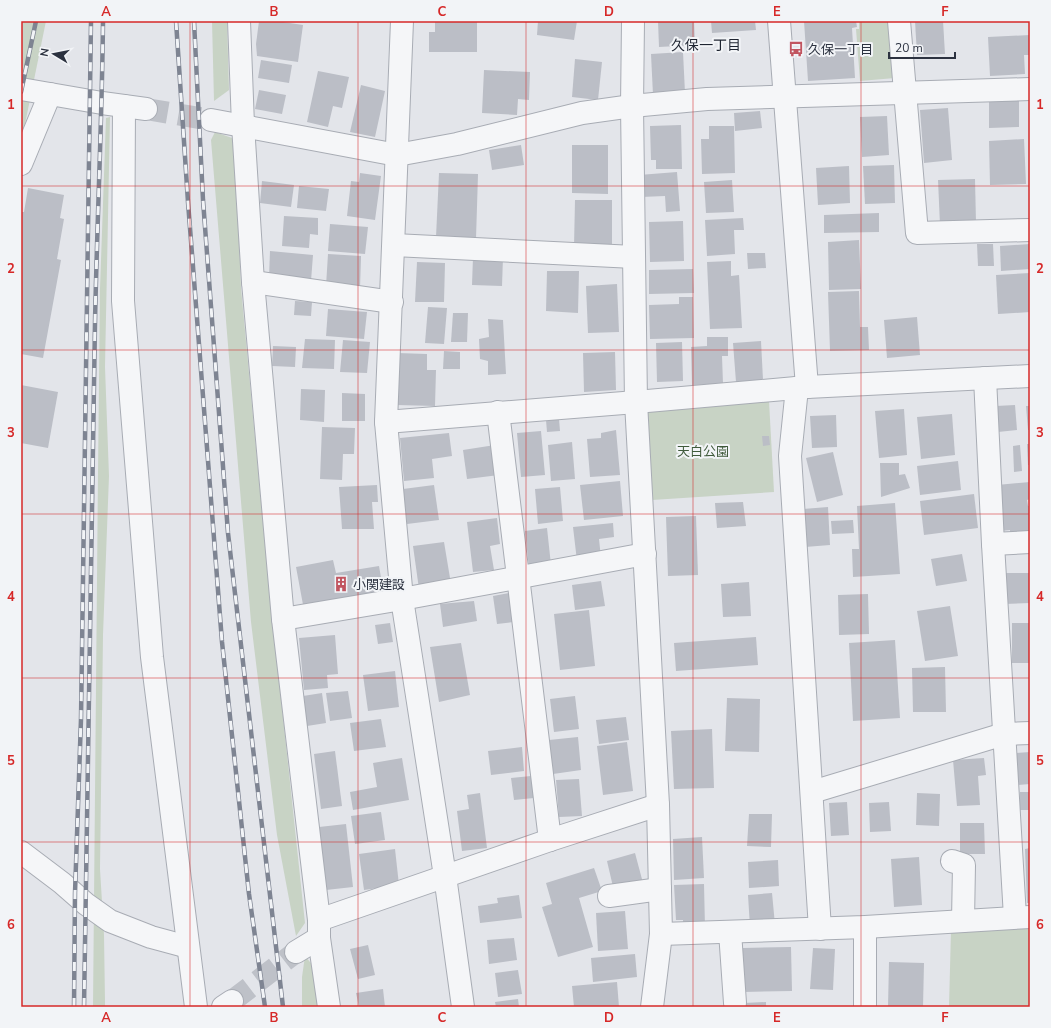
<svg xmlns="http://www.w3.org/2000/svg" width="1051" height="1028" viewBox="0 0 1051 1028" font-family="'Nunito Sans','Noto Sans JP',sans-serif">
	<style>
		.green { fill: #c8d3c5 }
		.building { fill: #bbbec6 }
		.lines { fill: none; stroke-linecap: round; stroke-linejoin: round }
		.minor-tunnel { stroke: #bec1c8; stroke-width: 22; stroke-dasharray: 22 11; stroke-linecap: butt }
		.minor-casing { stroke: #a8acb4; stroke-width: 24 }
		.minor { stroke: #f5f6f8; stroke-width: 22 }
		.rail-casing { stroke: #7e8492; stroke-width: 4.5 }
		.rail { stroke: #f2f4f7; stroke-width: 3; stroke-dasharray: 9; stroke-linecap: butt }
		.grid { fill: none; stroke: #d62828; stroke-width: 1; stroke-opacity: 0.55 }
		.labels { text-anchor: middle; stroke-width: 4; stroke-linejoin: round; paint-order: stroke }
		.poi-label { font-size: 13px; fill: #2c3240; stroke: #f2f4f7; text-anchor: start }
		.park-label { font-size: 13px; fill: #3f5a3b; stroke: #f2f4f7 }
		.neighbourhood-label { font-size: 14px; fill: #1e2431; stroke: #f2f4f7 }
		.neatline { fill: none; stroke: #d62828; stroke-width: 1.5 }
		.grid-label { font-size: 13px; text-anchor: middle; font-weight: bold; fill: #d62828 }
	</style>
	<rect width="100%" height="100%" fill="#e3e5ea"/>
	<g class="green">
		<polygon points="21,21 46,21 25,124 21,133"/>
		<polygon points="212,21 227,21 229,90 214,101"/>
		<polygon points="859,21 892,21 895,78 860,81 856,29 859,29"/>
		<polygon points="110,117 105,367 109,476 103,635 100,869 104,935 105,1002 105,1007 93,1007 98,473 100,289 106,118"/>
		<polygon points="215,132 235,139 241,288 268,576 305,923 296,936 277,835 251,622 211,140"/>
		<polygon points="769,401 774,492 652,500 646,409"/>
		<polygon points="1030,927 1030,1007 949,1007 951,930"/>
		<polygon points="305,956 315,968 320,1007 302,1007 302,977"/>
	</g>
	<g class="building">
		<polygon points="259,21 276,21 303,25 298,62 257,56 256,44"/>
		<polygon points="435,21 477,21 477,52 429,52 429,32 435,32"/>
		<polygon points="538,21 577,21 574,40 537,35"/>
		<polygon points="658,21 694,21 695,45 659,47"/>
		<polygon points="711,21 755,21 756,30 712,33"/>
		<polygon points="804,21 856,21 857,27 852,28 855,78 808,81"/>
		<polygon points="915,21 943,21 945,54 917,55"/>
		<polygon points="1030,35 1030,55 1024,55 1025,74 990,76 988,37"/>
		<polygon points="683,52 685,93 653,95 651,54"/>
		<polygon points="575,59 602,62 598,100 572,97"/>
		<polygon points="261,60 292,65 289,83 258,78"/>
		<polygon points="484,70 530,72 529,100 518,99 517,115 482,113"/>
		<polygon points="318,71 349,77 342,108 333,106 328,127 307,122"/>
		<polygon points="361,85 385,91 375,137 350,132"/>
		<polygon points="259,90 286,95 282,114 255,109"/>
		<polygon points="989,99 1019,99 1019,127 989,128"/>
		<polygon points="948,108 952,160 924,163 920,110"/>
		<polygon points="760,111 762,128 735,131 734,113"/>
		<polygon points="887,116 889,155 862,157 860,117"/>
		<polygon points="681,125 682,169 656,169 656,160 651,160 650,126"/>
		<polygon points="709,126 734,126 735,173 702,174 701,139 709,139"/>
		<polygon points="1024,139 1026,184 990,185 989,141"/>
		<polygon points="521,145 524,165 492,170 489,150"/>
		<polygon points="572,145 608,145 608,194 572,193"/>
		<polygon points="894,165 895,203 865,204 863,166"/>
		<polygon points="849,166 850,203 818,205 816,168"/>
		<polygon points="677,172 680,211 666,212 665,196 641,197 639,175"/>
		<polygon points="360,173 381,176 375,220 347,216 351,181 359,182"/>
		<polygon points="439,173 478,174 476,239 436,237"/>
		<polygon points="975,179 976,223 940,225 938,180"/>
		<polygon points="732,180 734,212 706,213 704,182"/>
		<polygon points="262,181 294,185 291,207 260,203"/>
		<polygon points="299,186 329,189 326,211 297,208"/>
		<polygon points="28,188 64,195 60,218 64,219 57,259 61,260 43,358 21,354 21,212 24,212"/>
		<polygon points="575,200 612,200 612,247 574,247"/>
		<polygon points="879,213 879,232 824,233 824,215"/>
		<polygon points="284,216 318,218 318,235 310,234 309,248 282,246"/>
		<polygon points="743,218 744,230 734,230 735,254 707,256 705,220"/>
		<polygon points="683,221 684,261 650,262 649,222"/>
		<polygon points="330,224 368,227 365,254 328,251"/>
		<polygon points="859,240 861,289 829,290 828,242"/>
		<polygon points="977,244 993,244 994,266 978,266"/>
		<polygon points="1030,244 1030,269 1001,271 1000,246"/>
		<polygon points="270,251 313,255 311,281 269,278"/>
		<polygon points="747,253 765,253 766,268 748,269"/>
		<polygon points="328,254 361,256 360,288 326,286"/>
		<polygon points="473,257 503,257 502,286 472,285"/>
		<polygon points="731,261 731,276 739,275 742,328 710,329 707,262"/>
		<polygon points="417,262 445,263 444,302 415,302"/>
		<polygon points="693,269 694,293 649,294 649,270"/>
		<polygon points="547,271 579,271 578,313 546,311"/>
		<polygon points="1030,273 1030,312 998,314 996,275"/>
		<polygon points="617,284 619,332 588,333 586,286"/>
		<polygon points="859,291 860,327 868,327 869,350 830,351 828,292"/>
		<polygon points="679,297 693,297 694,338 650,339 649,305 679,304"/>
		<polygon points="295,301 312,302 311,316 294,315"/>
		<polygon points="428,307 447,308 444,344 425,343"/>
		<polygon points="328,309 367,312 364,339 326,336"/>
		<polygon points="453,313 468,313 467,342 451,342"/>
		<polygon points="917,317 920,355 887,358 884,320"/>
		<polygon points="488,319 503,320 506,374 488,375 488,361 480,359 479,339 489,337"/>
		<polygon points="707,337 728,337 728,356 722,356 723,384 692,385 691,347 707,346"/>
		<polygon points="305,339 335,340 334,369 302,368"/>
		<polygon points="343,340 370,342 367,373 340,372"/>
		<polygon points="761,341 763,380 736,382 733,343"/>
		<polygon points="682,342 683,381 657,382 656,343"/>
		<polygon points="273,346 296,347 295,367 272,366"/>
		<polygon points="444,351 460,352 460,369 443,369"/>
		<polygon points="615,352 616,390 584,392 583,353"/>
		<polygon points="397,353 427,354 427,370 436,370 435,406 396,405"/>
		<polygon points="21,385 58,392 48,448 21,443"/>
		<polygon points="301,389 325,390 324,422 300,420"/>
		<polygon points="342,393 365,394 365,421 342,421"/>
		<polygon points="1015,405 1017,430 998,432 996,406"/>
		<polygon points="1026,406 1030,406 1030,430 1028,430"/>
		<polygon points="904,409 907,455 879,458 875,411"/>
		<polygon points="952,414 955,455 921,459 917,417"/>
		<polygon points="836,415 837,447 812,448 810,416"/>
		<polygon points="559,419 560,431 547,432 546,420"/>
		<polygon points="322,427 355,428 354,454 343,454 342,480 320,479"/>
		<polygon points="616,430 620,475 590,477 587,439 601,438 601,433"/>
		<polygon points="541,431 545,475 521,477 517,433"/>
		<polygon points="449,433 452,456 432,459 434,478 404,481 400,438"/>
		<polygon points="762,436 769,436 770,445 763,446"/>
		<polygon points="572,442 575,479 551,481 548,445"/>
		<polygon points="1027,444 1030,444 1030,465 1028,465"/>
		<polygon points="495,445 499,475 467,479 463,450"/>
		<polygon points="1020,445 1022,471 1014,472 1013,446"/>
		<polygon points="833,452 843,495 817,502 806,458"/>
		<polygon points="958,461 961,490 920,495 917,466"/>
		<polygon points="880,463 899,463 899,475 905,474 910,488 881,497"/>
		<polygon points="620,481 623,516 584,520 580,485"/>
		<polygon points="1030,482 1030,499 1027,500 1028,506 1030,506 1030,536 1010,538 1010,530 1001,531 997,485"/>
		<polygon points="377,485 378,502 372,502 374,529 342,529 339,487"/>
		<polygon points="434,485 439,520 407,524 403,489"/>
		<polygon points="560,487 563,521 538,524 535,489"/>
		<polygon points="974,494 978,528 924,535 920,501"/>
		<polygon points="743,502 746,526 717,528 715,503"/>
		<polygon points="895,503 900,574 853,577 852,549 859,549 857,506"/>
		<polygon points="828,507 830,545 805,547 803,509"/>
		<polygon points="696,516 698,575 668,576 666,517"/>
		<polygon points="497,518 500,544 490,546 494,570 473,572 467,522"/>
		<polygon points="853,520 854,533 832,534 831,521"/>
		<polygon points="613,523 614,537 599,539 601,558 577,561 573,527"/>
		<polygon points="547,528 551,565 529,568 525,531"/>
		<polygon points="444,542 451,584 419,589 413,546"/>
		<polygon points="962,554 967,581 936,586 931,559"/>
		<polygon points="333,560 336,573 379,566 384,595 304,610 296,567"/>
		<polygon points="1003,573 1030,573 1030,603 1004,604"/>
		<polygon points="601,581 605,606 575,610 572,585"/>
		<polygon points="749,582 751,616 723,617 721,584"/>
		<polygon points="509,593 513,622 497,624 493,596"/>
		<polygon points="868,594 869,634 839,635 838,595"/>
		<polygon points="474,601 477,621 443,627 440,604"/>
		<polygon points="950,606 958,656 925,661 917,611"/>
		<polygon points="589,610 595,666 560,670 554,614"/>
		<polygon points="390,623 393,642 378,644 375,625"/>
		<rect x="1012" y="623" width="18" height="40"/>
		<polygon points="335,635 338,674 327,675 328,688 304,690 299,638"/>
		<polygon points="756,637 758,665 676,671 674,643"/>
		<polygon points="895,640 900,718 853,721 849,643"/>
		<polygon points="461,643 470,695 439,702 430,647"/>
		<polygon points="945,667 946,712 913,712 912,668"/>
		<polygon points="395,671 399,707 368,711 363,675"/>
		<polygon points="348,691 352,718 330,721 326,693"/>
		<polygon points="322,693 326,723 307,726 303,696"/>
		<polygon points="575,696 579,729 554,732 550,699"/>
		<polygon points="727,698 760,699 759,752 725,751"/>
		<polygon points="626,717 629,740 599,744 596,720"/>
		<polygon points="381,719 386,747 354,751 350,723"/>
		<polygon points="712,729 714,788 674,789 671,731"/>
		<polygon points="578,737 581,770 553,774 549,740"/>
		<polygon points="627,742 633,791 603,795 597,746"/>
		<polygon points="522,747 524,771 491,775 488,751"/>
		<polygon points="335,751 342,806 321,809 314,754"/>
		<polygon points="1030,752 1030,784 1018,785 1015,753"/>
		<polygon points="402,758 409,800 353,810 350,792 377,787 373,763"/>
		<polygon points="984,758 986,775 978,776 980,805 957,806 953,760"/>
		<polygon points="531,776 534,798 514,800 511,778"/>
		<polygon points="579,779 582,816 559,817 556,780"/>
		<polygon points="1020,792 1030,792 1030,810 1019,810"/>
		<polygon points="480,793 487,848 462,851 457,811 469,809 467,795"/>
		<polygon points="917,793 940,794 939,826 916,825"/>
		<polygon points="847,802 849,835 831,836 829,803"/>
		<polygon points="889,802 891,831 870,832 869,803"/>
		<polygon points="381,812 385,840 355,844 351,816"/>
		<polygon points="749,814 772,814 771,847 747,846"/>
		<polygon points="960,823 984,823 985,854 960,854"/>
		<polygon points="346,824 353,887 326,890 319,827"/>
		<polygon points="702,837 704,878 674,880 673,839"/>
		<polygon points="1030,848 1030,903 1027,903 1025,849"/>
		<polygon points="395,849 399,885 364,890 359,854"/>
		<polygon points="635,853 643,883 614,891 607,861"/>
		<polygon points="919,857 922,905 894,907 891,859"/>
		<polygon points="778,860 779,886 749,888 748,862"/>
		<polygon points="594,868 602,891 579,898 593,947 558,957 542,907 552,904 546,883"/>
		<polygon points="704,884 705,928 683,929 683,920 676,920 674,885"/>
		<polygon points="772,893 775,925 750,927 748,895"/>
		<polygon points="519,895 522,918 480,923 478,906 498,903 497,898"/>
		<polygon points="625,911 628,949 598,951 596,913"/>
		<polygon points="514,938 517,960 489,964 487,940"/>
		<polygon points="368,945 375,975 358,979 350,949"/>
		<polygon points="791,947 792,991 743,992 743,948"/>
		<polygon points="813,948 835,949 833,990 810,989"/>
		<polygon points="635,954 637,977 593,982 591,958"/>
		<polygon points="889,962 924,963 923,1007 888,1007"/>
		<polygon points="518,970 522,994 498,997 495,973"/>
		<polygon points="617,982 619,1007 574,1007 572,986"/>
		<polygon points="383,989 385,1007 359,1007 356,993"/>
		<polygon points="518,999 519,1007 496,1007 495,1002"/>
		<polygon points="766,1002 766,1007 744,1007 744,1003"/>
	</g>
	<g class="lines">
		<g class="minor-tunnel">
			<polyline points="146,109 211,120"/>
			<polyline points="232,1001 296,952"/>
		</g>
		<defs>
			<g id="minor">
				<polyline points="239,21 243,125 253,282 283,619 319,920 319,938 329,1007"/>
				<polyline points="402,21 386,422 402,599 445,876 463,1007"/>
				<polyline points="633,21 632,106 636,402 658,805 661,934 652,1007"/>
				<polyline points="779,21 807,387"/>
				<polyline points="899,21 917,233 1030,230"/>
				<polyline points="21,89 102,103 146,109"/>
				<polyline points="124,106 123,301 152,657 196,1007"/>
				<polyline points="211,120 397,155 457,144 582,113 632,106 707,99 1030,89"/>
				<polyline points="21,164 50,94"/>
				<polyline points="394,245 634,257"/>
				<polyline points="253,282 392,302"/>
				<polyline points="985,378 993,544 1015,917"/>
				<polyline points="797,388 790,456 820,929"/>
				<polyline points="498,412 550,840"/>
				<polyline points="386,422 636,402 807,387 1030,376"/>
				<polyline points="993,544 1030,542"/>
				<polyline points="283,619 402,599 645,554"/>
				<polyline points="812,792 1004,734 1030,733"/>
				<polyline points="21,852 62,883 86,904 110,921 151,937 188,947"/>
				<polyline points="952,861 964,865 963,921"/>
				<polyline points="609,896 660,889"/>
				<polyline points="319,920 550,840 658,805"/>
				<polyline points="865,927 865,1007"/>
				<polyline points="730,932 735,1003"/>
				<polyline points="661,934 865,927 1030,917"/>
				<polyline points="296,952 319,938"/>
				<polyline points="223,1007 232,1001"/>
			</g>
		</defs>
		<use href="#minor" class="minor-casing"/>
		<use href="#minor" class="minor"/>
		<defs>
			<g id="rail">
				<polyline points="176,21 188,202 222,642 249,894 265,1007"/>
				<polyline points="194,21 203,200 228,533 283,1007"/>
				<polyline points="21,92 36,21"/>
				<polyline points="74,1007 75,893 81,719 91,21"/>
				<path d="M84,1007C88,779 91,551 95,323C97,222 102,122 103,21"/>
			</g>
		</defs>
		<use href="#rail" class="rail-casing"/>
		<use href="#rail" class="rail"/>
	</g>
	<path class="grid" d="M190,21V1007M358,21V1007M526,21V1007M693,21V1007M861,21V1007M21,186H1030M21,350H1030M21,514H1030M21,678H1030M21,842H1030"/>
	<defs>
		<symbol id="bus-bare" viewBox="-9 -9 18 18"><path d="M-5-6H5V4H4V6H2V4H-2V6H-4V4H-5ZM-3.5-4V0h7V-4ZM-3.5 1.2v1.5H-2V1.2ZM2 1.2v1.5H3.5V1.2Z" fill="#c15560" stroke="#f2f4f7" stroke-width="2.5" paint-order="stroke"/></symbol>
		<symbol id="building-bare" viewBox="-9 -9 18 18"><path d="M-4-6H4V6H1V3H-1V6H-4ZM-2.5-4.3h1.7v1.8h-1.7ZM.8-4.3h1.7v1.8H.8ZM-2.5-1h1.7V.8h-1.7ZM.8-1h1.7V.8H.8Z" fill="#c15560" stroke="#f2f4f7" stroke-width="2.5" paint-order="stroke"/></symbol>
	</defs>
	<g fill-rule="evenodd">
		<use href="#bus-bare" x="785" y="38" width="22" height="22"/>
		<use href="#building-bare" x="330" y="573" width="22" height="22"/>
	</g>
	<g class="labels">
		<g class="poi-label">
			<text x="808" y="54">久保一丁目</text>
			<text x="353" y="589">小関建設</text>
		</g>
		<g class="park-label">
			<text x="703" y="456">天白公園</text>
		</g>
		<g class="neighbourhood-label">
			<text x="706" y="50">久保一丁目</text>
		</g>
	</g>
	<rect width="1051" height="1028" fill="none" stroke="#f2f4f7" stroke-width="44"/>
	<g transform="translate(54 54) rotate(280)" stroke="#f2f4f7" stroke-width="3" paint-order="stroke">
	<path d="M0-3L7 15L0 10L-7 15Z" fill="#2c3240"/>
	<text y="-6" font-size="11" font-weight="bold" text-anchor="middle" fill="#2c3240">N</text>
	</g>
	<path d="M889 52v6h66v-6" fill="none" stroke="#2c3240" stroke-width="2"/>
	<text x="895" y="52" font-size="12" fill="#2c3240" stroke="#f2f4f7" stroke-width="3" paint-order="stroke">20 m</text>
	<rect x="22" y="22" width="1007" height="984" class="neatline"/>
	<g class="grid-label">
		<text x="106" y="16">A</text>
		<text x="274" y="16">B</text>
		<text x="442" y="16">C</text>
		<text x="609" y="16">D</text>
		<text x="777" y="16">E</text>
		<text x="945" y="16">F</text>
		<text x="11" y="109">1</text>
		<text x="1040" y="109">1</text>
		<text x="11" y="273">2</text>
		<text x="1040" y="273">2</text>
		<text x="11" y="437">3</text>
		<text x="1040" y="437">3</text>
		<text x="11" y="601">4</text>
		<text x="1040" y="601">4</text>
		<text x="11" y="765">5</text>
		<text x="1040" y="765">5</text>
		<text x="11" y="929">6</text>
		<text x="1040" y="929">6</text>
		<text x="106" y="1022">A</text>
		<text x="274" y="1022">B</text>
		<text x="442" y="1022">C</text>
		<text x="609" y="1022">D</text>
		<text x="777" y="1022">E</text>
		<text x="945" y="1022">F</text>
	</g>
</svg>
